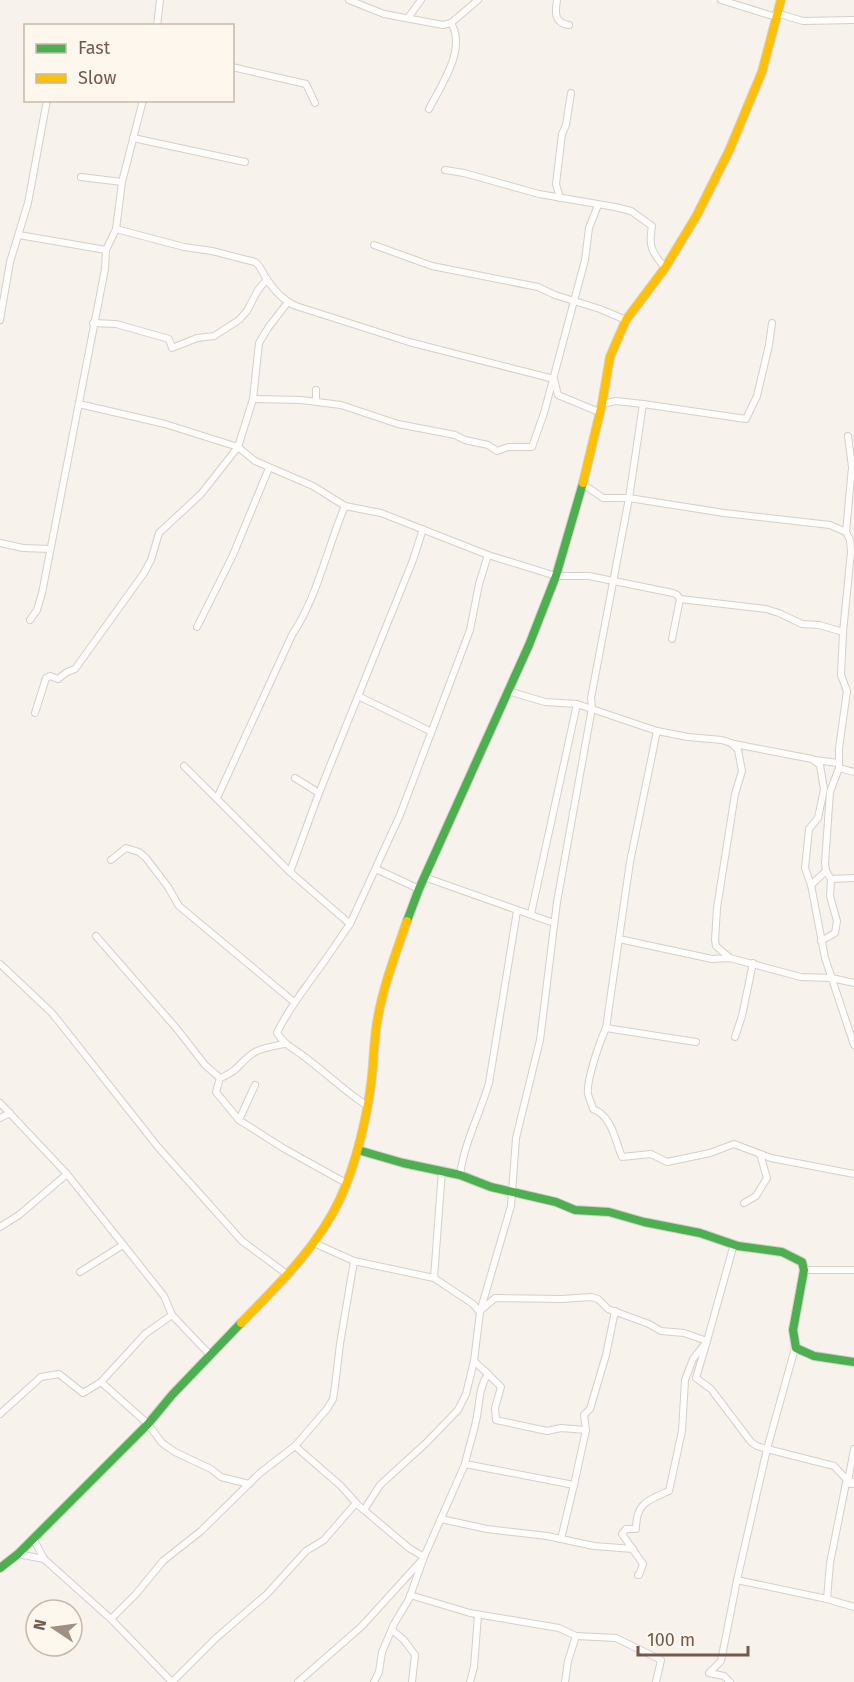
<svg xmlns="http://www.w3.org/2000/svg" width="854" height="1682" viewBox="0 0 854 1682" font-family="'Fira Sans',sans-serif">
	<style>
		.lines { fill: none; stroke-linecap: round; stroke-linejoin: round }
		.street-casing { stroke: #d6cfca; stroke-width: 8 }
		.fast-casing { stroke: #d6cec8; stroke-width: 10 }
		.slow-casing { stroke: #d6cec8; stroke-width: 10 }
		.street { stroke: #fefdfc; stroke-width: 6 }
		.fast { stroke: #4caf50; stroke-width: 8 }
		.slow { stroke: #ffc107; stroke-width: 8 }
	</style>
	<rect width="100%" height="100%" fill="#f7f2ec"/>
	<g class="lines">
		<defs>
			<g id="street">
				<polyline points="349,0 384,14 443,25 451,23 478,0"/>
				<path d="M557,0C555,12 554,23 569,25"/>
				<polyline points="721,0 776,17"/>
				<polyline points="776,13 803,21 854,20"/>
				<polyline points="408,18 421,0"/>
				<polyline points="157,26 160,0"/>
				<polyline points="232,67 306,84 315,103"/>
				<path d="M429,109C441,85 467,49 451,23"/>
				<polyline points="133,138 245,162"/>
				<path d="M445,170L464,173L539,194L615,207L631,211L652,226C648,247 652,252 665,268"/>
				<polyline points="81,177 122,182"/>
				<polyline points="560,198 556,184 562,134 566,125 571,93"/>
				<path d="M116,229L184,247L212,251L255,262C261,266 262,272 266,278C273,289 284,301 296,306L409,342L554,379L558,395L599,412"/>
				<polyline points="19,235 106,250"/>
				<polyline points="374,245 432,266 538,287 555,295 600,309 626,320"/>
				<polyline points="0,320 10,262 28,203 47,100"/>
				<polyline points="93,323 116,324 169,339 172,348 197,338 214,336 239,320 247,311 258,290 267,279"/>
				<polyline points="253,399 301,400 341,405 398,424 455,435 465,440 488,445 497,451 508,447 532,447 544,413 585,260 589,228 598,205"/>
				<polyline points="316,401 316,390"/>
				<polyline points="79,404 165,424 238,447 255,461 313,486 345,506 381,513 488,555 556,576 589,576 673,593 677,595 680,599 766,609 779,613 802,624 819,625 843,632"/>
				<polyline points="602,404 616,401 643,404 746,419 757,396 769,345 772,323"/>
				<polyline points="583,484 603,498 629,498 724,513 830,525 846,532"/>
				<polyline points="0,543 23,548 50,549"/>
				<polyline points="30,620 37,610 42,593 105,269 106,250 116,229 122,182 143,100"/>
				<polyline points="197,627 233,555 269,468"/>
				<polyline points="672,639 680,599"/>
				<polyline points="508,691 545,702 577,704 657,731 688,737 722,740 731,743 738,750 742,771 735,794 717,908 715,940 716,946 730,958"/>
				<polyline points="358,696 430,731"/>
				<polyline points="35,713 46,678 50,676 58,679 67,672 75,669 144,573 151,560 159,533 201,494 238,447 253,399 259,343 268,328 288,302"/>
				<path d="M657,731L630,862L606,1028C600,1041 586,1081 588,1094C589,1099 592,1104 593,1109C612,1116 615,1140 622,1157L651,1154L667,1162L710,1153L734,1144L771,1158L854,1174"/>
				<polyline points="734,744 812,759 820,765 824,789 818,818 809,829 805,868 811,885 825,958 854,1045"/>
				<polyline points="815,760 838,763"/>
				<polyline points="184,766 290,872 350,924 400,815 470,630 479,584 488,555"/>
				<polyline points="839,768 854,772"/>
				<polyline points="295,778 319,793"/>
				<path d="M217,798L292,635C318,596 327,548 345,506"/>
				<polyline points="111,860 126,848 139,852 146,858 168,887 179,906 294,1002"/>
				<polyline points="376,869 419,889"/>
				<polyline points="290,872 319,793 413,560 423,529"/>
				<polyline points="424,877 554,923"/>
				<polyline points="831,879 854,878"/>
				<polyline points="811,885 826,871"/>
				<polyline points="531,914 577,704"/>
				<path d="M350,924C338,941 327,958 315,974C301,994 287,1011 277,1033C285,1045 290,1046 302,1055C324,1071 343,1090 366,1105"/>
				<polyline points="96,936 177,1029 205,1065 220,1078"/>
				<polyline points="619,939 712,959 730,958 801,977 832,978 854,983"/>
				<polyline points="821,941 835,933 837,921 830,896 831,879 826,871 825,863 830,792 839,768 839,748 847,691 841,675 843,632 851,552 850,540 846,532 852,467 848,436"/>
				<polyline points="0,964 52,1013 158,1147 242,1241 288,1275"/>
				<polyline points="606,1028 696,1042"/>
				<polyline points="735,1037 742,1016 753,963"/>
				<path d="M220,1078C238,1072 241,1060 255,1052C264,1047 275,1046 284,1044"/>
				<polyline points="220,1078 216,1092 239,1120"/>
				<polyline points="255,1085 239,1120 283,1148 346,1183"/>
				<polyline points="0,1103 67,1174 19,1215 0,1227"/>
				<polyline points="0,1118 10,1113"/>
				<polyline points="67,1174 164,1296 172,1315 210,1355"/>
				<path d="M460,1175C464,1143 480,1114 489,1083L517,911"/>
				<polyline points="744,1203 756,1196 767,1178 760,1154"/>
				<polyline points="314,1243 354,1261 434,1278 473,1304 480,1312"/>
				<polyline points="805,1270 854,1270"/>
				<polyline points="80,1272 123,1245"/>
				<polyline points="434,1278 442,1170"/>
				<polyline points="480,1311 495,1298 562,1299 591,1297 598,1299 608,1309 649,1324 661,1331 684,1333 707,1341 696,1378 711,1389 751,1442 757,1446 767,1449 834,1466 848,1481 854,1482"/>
				<path d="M474,1361L488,1374C478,1388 480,1405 476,1421C473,1436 468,1449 465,1464L574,1485L586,1430"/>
				<polyline points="488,1374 501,1387 495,1408 496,1420 547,1431 561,1428 586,1430 584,1415 590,1409 606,1355 615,1311"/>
				<polyline points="101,1382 145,1334 172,1315"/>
				<polyline points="0,1414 41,1377 59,1374 83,1393 101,1382 148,1424 162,1443 175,1452 211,1469 221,1477 249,1484"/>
				<polyline points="295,1446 341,1486 358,1505 409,1548 424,1557"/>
				<polyline points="848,1481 854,1449"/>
				<polyline points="852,1484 846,1483 830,1563 827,1599 854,1607"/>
				<polyline points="364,1510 380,1485 426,1443 458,1410 466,1394 474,1361 480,1312 511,1206 516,1138 540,1040 557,902 592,708 591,698 629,498 643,404"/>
				<polyline points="441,1519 487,1529 547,1536 594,1546 633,1549"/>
				<polyline points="33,1538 44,1559 111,1619 172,1682"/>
				<polyline points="561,1539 574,1485"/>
				<polyline points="18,1554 44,1559"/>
				<path d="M638,1575H639L643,1564L622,1534L626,1529H636C636,1503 648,1500 669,1491L682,1431L685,1380L693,1359L707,1341L734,1244"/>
				<polyline points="737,1580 767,1449 795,1348"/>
				<polyline points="410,1595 470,1613 559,1628 576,1636 568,1661 565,1682"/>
				<polyline points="111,1619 136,1594 163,1561 201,1531 260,1473 295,1446 327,1409 333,1399 335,1386 340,1344 354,1261"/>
				<polyline points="392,1630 404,1640 415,1655 412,1682"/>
				<polyline points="576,1636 616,1638 661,1660 656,1682"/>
				<polyline points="172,1682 215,1639 267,1594 306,1551 324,1540 356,1503"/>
				<polyline points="298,1682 362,1626 422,1560"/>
				<polyline points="374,1682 379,1672 382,1652 394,1624 409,1599 424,1557 465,1464"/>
				<polyline points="470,1682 474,1667 478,1615"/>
				<polyline points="730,1682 724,1676 709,1673 721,1661 737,1580 827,1599"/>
			</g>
			<g id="fast">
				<polyline points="407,921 419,889 529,645 556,576 583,483"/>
				<polyline points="358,1150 403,1163 460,1175 491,1187 556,1202 575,1210 609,1212 644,1222 700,1233 738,1246 782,1252 802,1262 804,1270 793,1330 796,1348 814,1356 854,1362"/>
				<polyline points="0,1568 18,1554 148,1424 172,1395 241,1323"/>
			</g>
			<g id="slow">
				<polyline points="583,483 602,404 610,357 626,320 665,268 697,215 729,151 762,72 781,0"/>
				<path d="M241,1323C278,1285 317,1248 340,1199C356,1165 368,1114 372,1076C374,1056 374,1037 378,1017C384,984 396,953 407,921"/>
			</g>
		</defs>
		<use href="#street" class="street-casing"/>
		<use href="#fast" class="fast-casing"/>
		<use href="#slow" class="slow-casing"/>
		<use href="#street" class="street"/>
		<use href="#fast" class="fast"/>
		<use href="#slow" class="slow"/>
	</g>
	<rect x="24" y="24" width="210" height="78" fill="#fef7ee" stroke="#c7b8ad" stroke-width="1.5"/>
	<rect x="36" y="44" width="30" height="9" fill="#4caf50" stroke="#c7b8ad" stroke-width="1.5"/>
	<text x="78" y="54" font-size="18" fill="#75594c">Fast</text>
	<rect x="36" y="74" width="30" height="9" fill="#ffc107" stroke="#c7b8ad" stroke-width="1.5"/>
	<text x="78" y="84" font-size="18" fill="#75594c">Slow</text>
	<g transform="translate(54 1628) rotate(283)"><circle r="28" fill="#fef7ee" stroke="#c7b8ad" stroke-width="1.5"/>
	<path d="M0-4.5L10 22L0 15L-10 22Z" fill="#a28f84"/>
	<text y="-9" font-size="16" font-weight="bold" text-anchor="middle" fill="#75594c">N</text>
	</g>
	<path d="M638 1646v9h110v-9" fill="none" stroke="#75594c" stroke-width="3"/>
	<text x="647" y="1646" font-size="18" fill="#75594c" stroke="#fef7ee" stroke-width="4.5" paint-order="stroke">100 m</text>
</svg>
